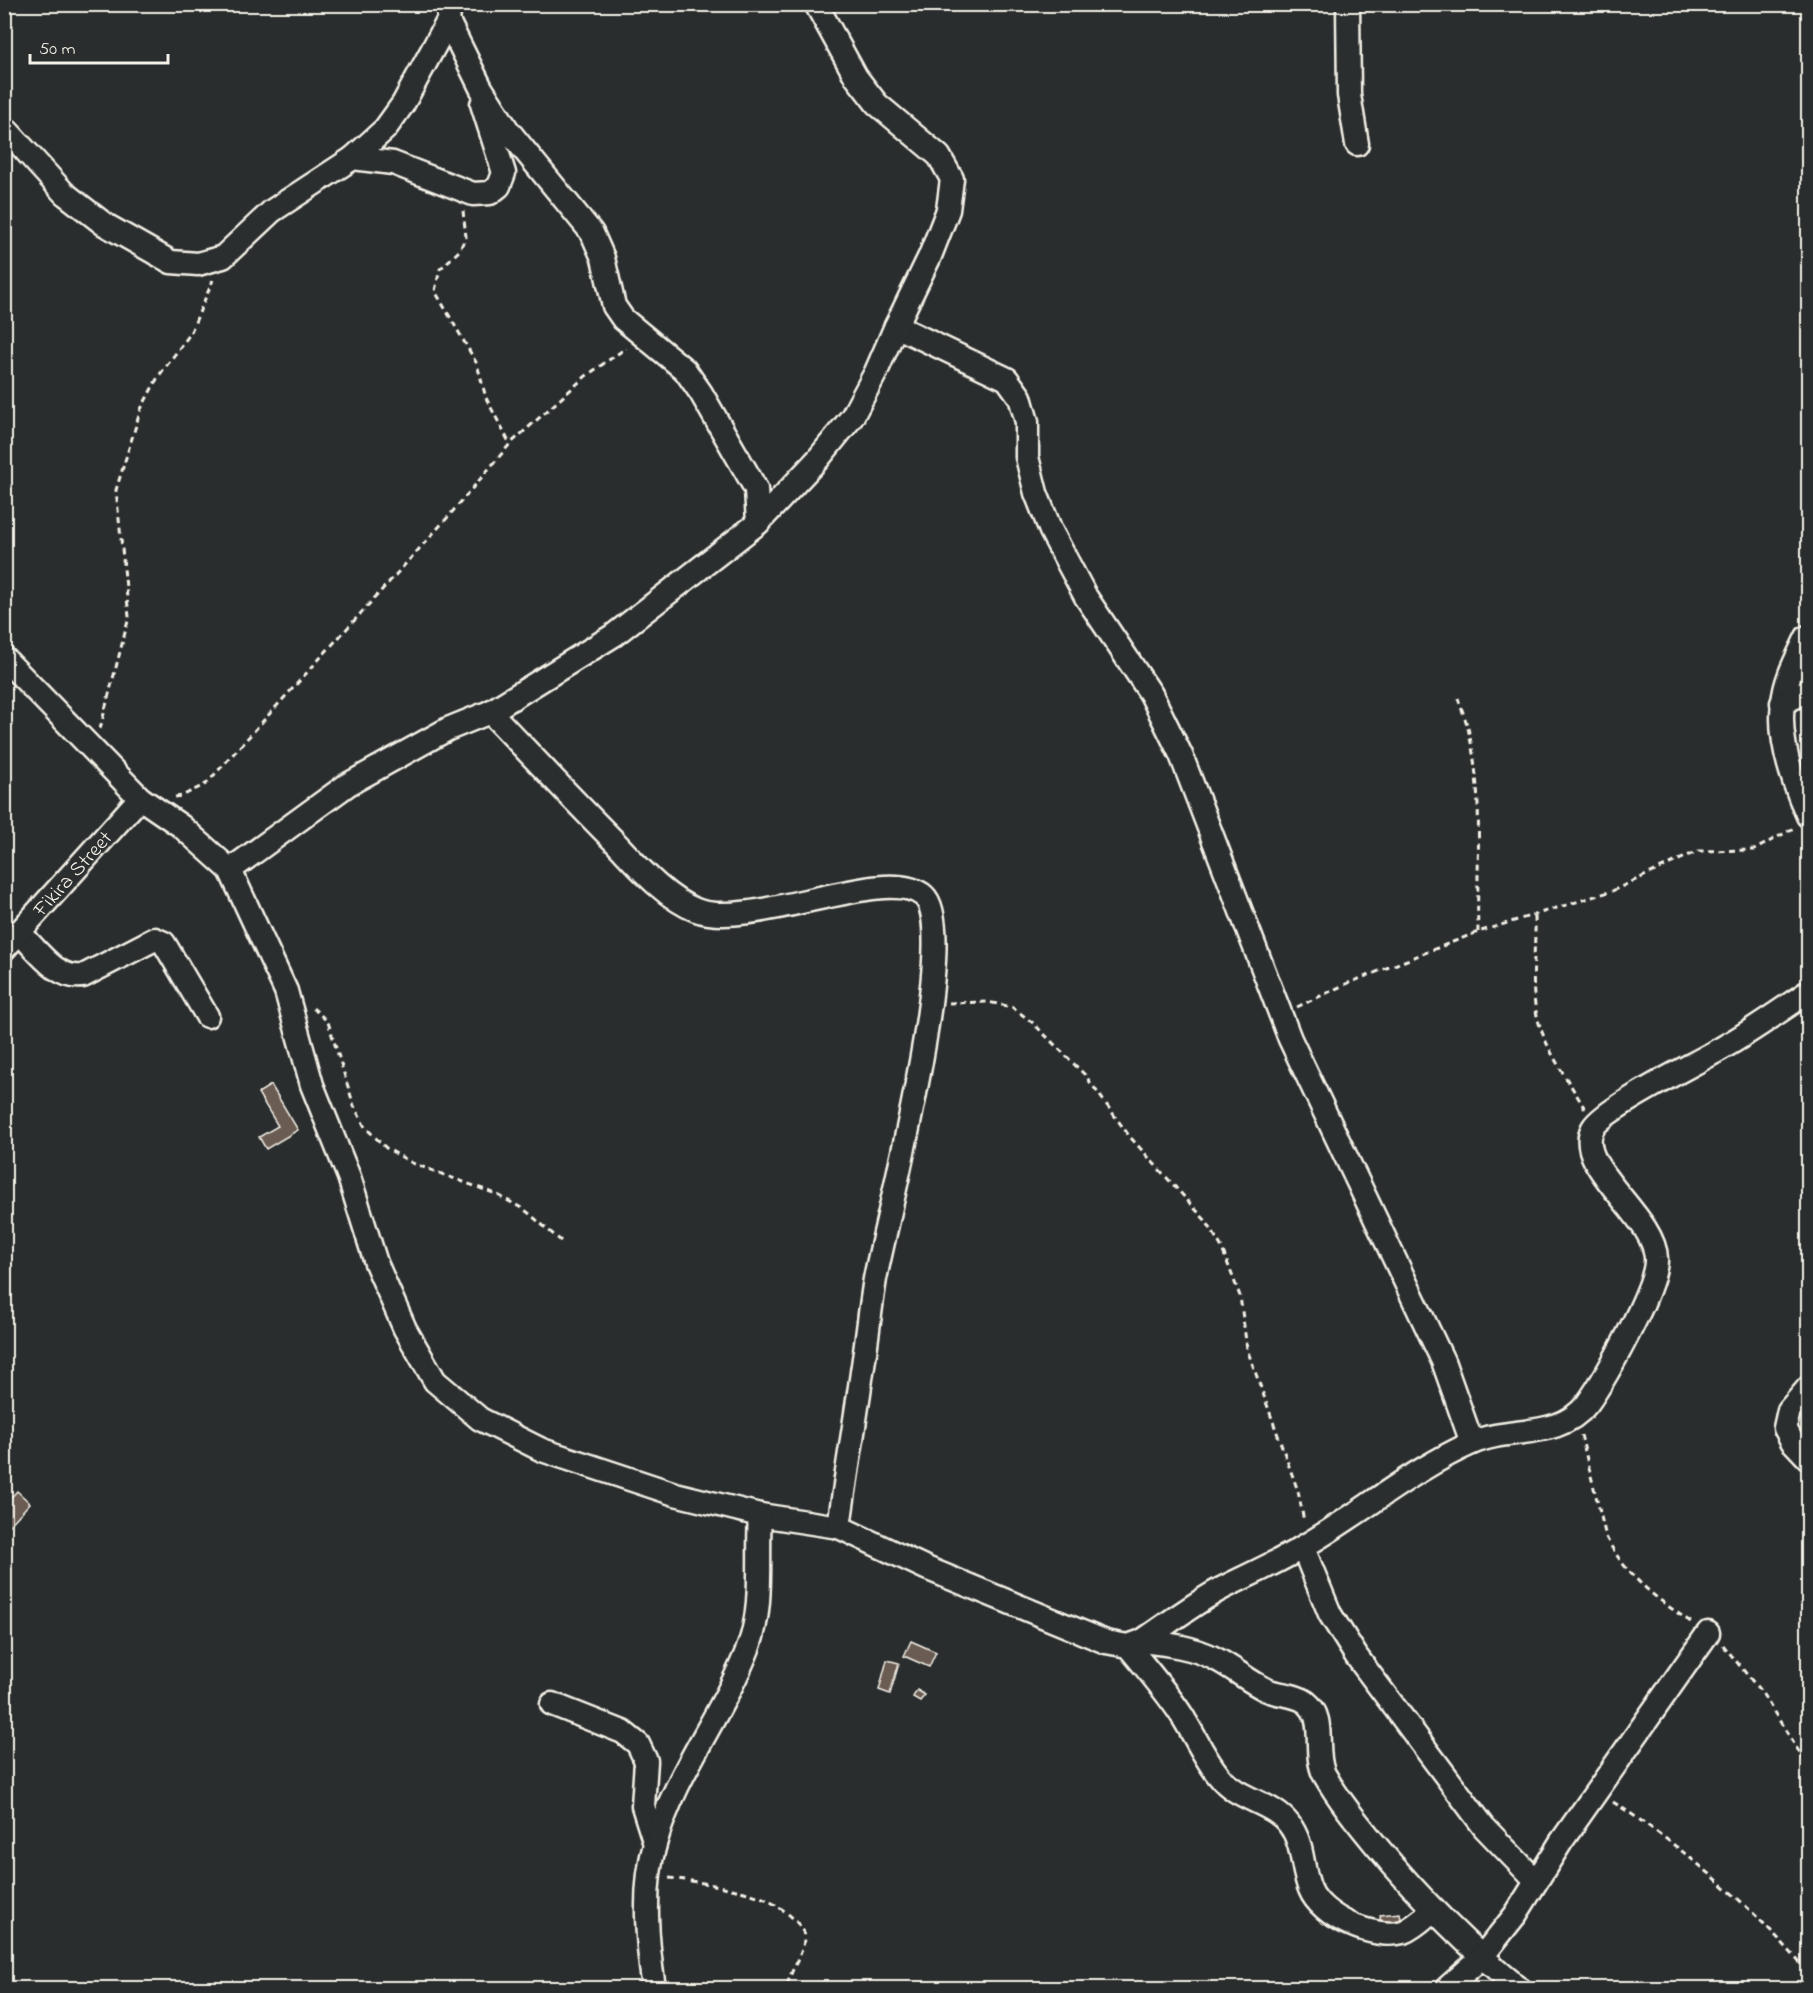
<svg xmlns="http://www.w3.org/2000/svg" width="1813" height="1993" viewBox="0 0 1813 1993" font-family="'Indie Flower',sans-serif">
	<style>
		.building { fill: #6a5b52; stroke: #f4f1e8; stroke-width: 1.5 }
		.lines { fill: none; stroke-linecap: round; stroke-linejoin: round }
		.minor-casing { stroke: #f4f1e8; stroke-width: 27 }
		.path { stroke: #f4f1e8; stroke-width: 3; stroke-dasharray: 6 4.5; stroke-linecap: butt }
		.minor { stroke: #2a2d2e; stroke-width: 22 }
		.labels { text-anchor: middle; stroke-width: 5; stroke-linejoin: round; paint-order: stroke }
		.street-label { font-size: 21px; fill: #f4f1e8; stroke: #2a2d2e }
	</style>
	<rect width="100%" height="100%" fill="#2a2d2e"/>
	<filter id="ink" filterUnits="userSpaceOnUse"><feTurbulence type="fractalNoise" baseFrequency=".0167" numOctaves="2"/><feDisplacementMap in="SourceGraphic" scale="12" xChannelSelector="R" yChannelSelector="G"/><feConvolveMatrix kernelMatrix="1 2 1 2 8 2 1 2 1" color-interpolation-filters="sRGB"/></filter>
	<g filter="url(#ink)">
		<g class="building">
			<polygon points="271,1085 298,1130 266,1149 259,1137 278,1126 258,1093"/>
			<polygon points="17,1491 30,1503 7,1528 4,1525 4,1514 8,1510 4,1505"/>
			<polygon points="911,1641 936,1652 929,1667 904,1656"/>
			<polygon points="887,1660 899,1663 890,1694 879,1690"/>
			<polygon points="917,1690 925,1695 920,1701 913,1697"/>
			<polygon points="1400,1913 1402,1926 1381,1928 1380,1915"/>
		</g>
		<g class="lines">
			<defs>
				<g id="minor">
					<polyline points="1348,4 1349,95 1357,144"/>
					<polyline points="448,21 481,88 507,129 592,233 603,258 614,306 623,319 685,370 701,393 756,489 758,523"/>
					<polyline points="4,127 64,193 104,224 171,262 198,264 223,257 272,211 353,158 385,129 403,104 448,21 450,4"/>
					<polyline points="353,158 393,163 473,194 490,193 499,186 504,173 482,104"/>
					<polyline points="896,326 1007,379 1020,397 1027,422 1027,457 1036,493 1051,531 1086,597 1151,694 1181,755 1290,1039 1443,1361 1472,1443"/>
					<path d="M1807,637C1797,658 1785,679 1783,703C1778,739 1793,783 1808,816"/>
					<path d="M4,658L140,798L181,826L230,870L286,991L312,1085L349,1177L376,1263L405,1329L435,1381L480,1419L542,1450L675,1494L760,1515L839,1527L926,1568L1106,1642L1128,1646L1142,1641C1167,1624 1192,1605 1219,1590C1246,1576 1275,1564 1301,1548C1359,1515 1411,1470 1472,1443C1510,1426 1559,1440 1587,1404C1605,1379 1658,1286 1656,1258C1655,1216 1572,1165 1593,1128C1604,1108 1697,1063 1722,1048C1752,1031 1780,1011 1808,992"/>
					<polyline points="1782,703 1808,691"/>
					<path d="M490,712C532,756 573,800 616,843C638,866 665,898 696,910C752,931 887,863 924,896C962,931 886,1221 875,1279C870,1310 867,1341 862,1372C855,1423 846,1475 839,1527"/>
					<polyline points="230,870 347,785 448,729 490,712 614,635 758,523 818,459 852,417 876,372 896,326 930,256 948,210 952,179 939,156 877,104 856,77 816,4"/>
					<path d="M20,933C37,950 57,980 83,976L155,939L164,943L207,1016"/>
					<path id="s1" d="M4,949L140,798"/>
					<polyline points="1808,1388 1789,1410 1785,1428 1792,1441 1808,1458"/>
					<polyline points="1303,1548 1330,1614 1357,1657 1484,1827 1535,1880"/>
					<path d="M1142,1641C1168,1644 1193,1647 1216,1659C1234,1668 1249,1682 1267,1690C1278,1695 1295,1694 1306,1702C1327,1718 1313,1752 1324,1774C1338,1799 1357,1822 1375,1844C1419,1897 1465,1945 1519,1988"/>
					<path d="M1128,1646C1146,1668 1165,1690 1181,1714C1194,1734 1204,1758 1219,1776C1237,1800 1271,1801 1289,1824C1304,1843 1301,1868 1310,1889C1321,1917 1374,1940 1403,1932C1414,1928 1424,1918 1432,1911"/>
					<polyline points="552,1704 623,1732 638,1744 646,1761 643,1806 655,1844"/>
					<path d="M654,1988C647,1942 642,1889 655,1844C675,1773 723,1714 749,1646C764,1605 757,1557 760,1515"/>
					<polyline points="1447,1988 1481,1958 1516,1914 1561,1842 1708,1633"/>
				</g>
			</defs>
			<use href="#minor" class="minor-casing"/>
			<g class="path">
				<polyline points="463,211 466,237 459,251 440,269 435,291 477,364 486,398 510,444"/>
				<path d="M1458,698C1462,711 1468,724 1470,738C1484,801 1476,868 1478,932"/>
				<polyline points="100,729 129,617 116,490 141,409 158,377 190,334 213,280"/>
				<polyline points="175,797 182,796 206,784 448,517 510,444 586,376 626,348"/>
				<path d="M1535,916C1536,945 1531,976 1535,1005C1540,1043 1566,1076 1585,1109"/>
				<polyline points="949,1003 988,1002 1012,1007 1033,1023 1085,1075 1130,1137 1206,1221 1221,1246 1240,1296 1247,1349 1298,1491 1304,1521"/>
				<polyline points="1297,1007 1346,984 1478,932 1612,891 1698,851 1754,850 1794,828"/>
				<polyline points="313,1008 328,1022 354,1106 365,1127 386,1148 412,1163 496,1194 525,1210 561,1241"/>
				<path d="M1581,1435L1606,1537C1626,1576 1655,1598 1691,1622"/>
				<polyline points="1723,1645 1762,1693 1808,1766"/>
				<path d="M1613,1802C1678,1843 1761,1913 1808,1973"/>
				<path d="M669,1878C690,1880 746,1890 765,1899C776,1904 803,1922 804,1936C805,1954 789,1970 787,1988"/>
			</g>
			<use href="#minor" class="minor"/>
		</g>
	</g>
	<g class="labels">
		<g class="street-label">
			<text dy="7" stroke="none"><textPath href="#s1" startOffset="102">Fikira Street</textPath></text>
		</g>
	</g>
	<rect width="1813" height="1993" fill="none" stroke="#2a2d2e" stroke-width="24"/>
	<rect x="12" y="12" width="1789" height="1969" fill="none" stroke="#f4f1e8" stroke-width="2" filter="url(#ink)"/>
	<path d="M30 54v9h138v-9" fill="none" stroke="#f4f1e8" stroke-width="3"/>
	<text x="39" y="54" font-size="18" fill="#f4f1e8" stroke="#2a2d2e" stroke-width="4.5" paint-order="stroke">50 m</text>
</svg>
